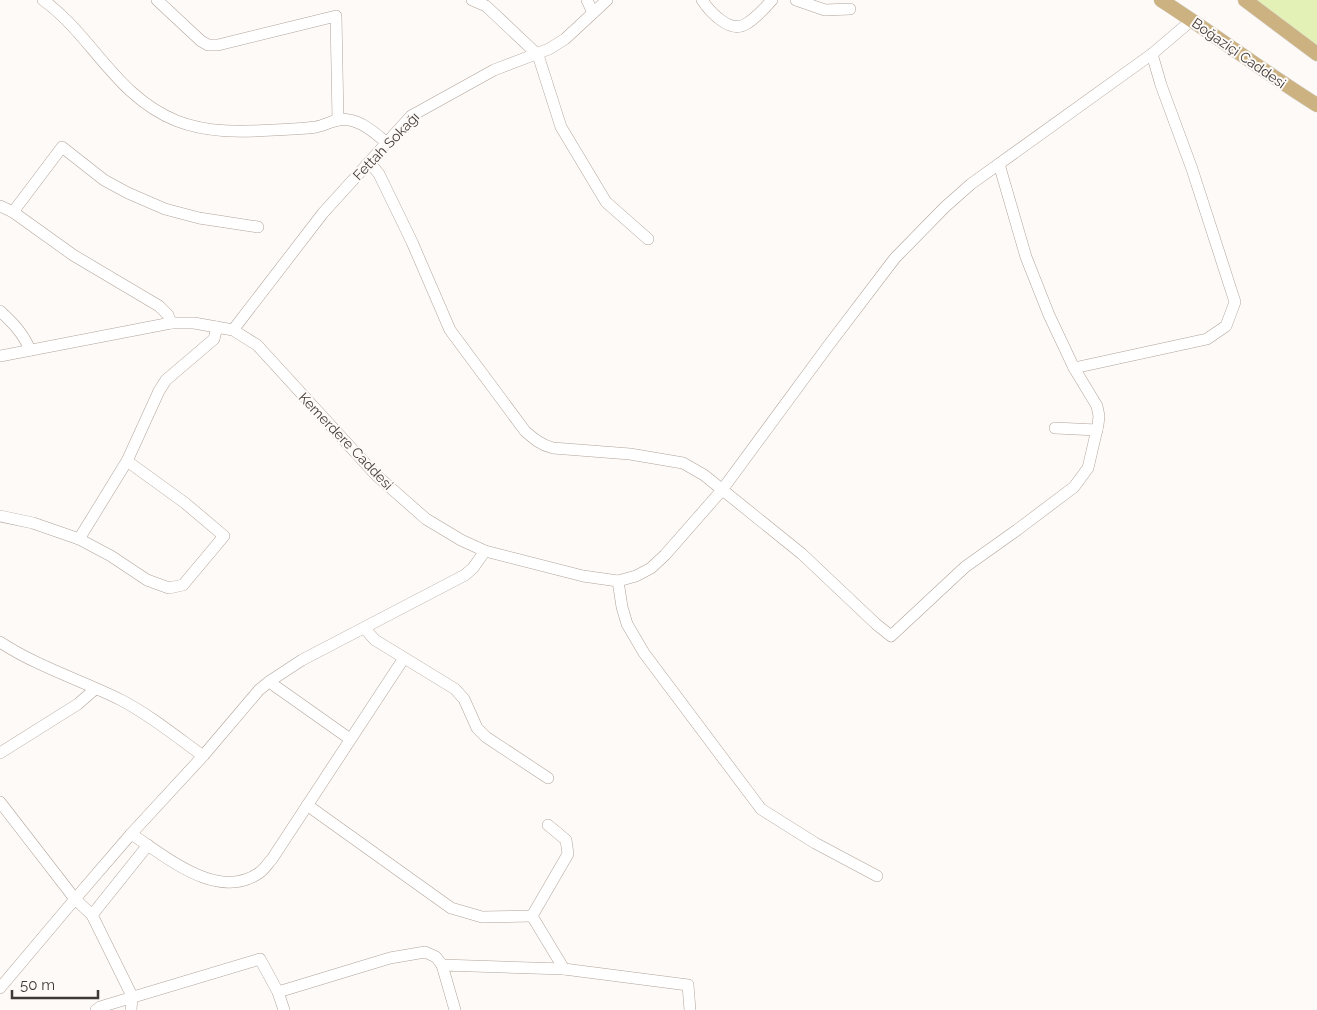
<svg xmlns="http://www.w3.org/2000/svg" width="1317" height="1010" viewBox="0 0 1317 1010" font-family="Raleway,sans-serif">
	<style>
		.green { fill: #e3f0b6 }
		.lines { fill: none; stroke-linecap: round; stroke-linejoin: round }
		.minor-casing { stroke: #b2a399; stroke-width: 12 }
		.major-casing { stroke: #d9d8d7; stroke-width: 15 }
		.minor { stroke: #fff; stroke-width: 11 }
		.major { stroke: #cdb281; stroke-width: 14 }
		.labels { text-anchor: middle; stroke-width: 4; stroke-linejoin: round; paint-order: stroke }
		.street-label { font-size: 14px; fill: #403a36; stroke: #fdfaf7 }
	</style>
	<rect width="100%" height="100%" fill="#fdfaf7"/>
	<polygon class="green" points="1255,0 1317,0 1317,48"/>
	<g class="lines">
		<defs>
			<g id="minor">
				<path d="M43,0C93,36 115,96 177,121C208,133 241,132 274,130C288,129 303,129 316,127C327,125 337,117 349,120C363,122 376,134 387,143"/>
				<polyline points="157,0 201,41 208,45 218,45 336,16 338,120"/>
				<polyline points="472,0 486,6 538,55 561,127 606,202 648,239"/>
				<polyline points="587,0 593,13"/>
				<path d="M702,0C710,12 730,34 746,24C756,18 765,8 772,0"/>
				<polyline points="796,0 825,10 850,9"/>
				<path d="M370,163L379,174L412,242L450,330L525,431C534,439 541,445 553,448L630,454L683,463L704,475L802,554L876,624L891,636L965,567L1017,530L1074,487L1088,468L1098,425L1099,416L1097,406L1074,368L1049,315L1026,257L999,164"/>
				<polyline points="0,206 13,212 73,255 159,306 168,315 171,323"/>
				<polyline points="13,212 62,147 104,180 128,193 165,209 199,218 258,227"/>
				<path d="M0,311C13,323 23,333 30,350"/>
				<polyline points="233,330 323,213 411,116 494,70 549,49 565,39 607,0"/>
				<polyline points="0,356 171,323 194,323 233,330 257,345 376,475 426,519 461,540 485,551 583,576 618,581 636,576 651,568 665,555 722,490 828,346 895,258 945,207 971,184 1152,54 1192,20"/>
				<polyline points="1074,368 1207,339 1226,326 1235,302 1192,169 1161,85 1152,54"/>
				<polyline points="1055,428 1097,430"/>
				<polyline points="0,516 33,523 79,539 111,556 147,580 169,588 183,585 224,536 185,503 127,461"/>
				<polyline points="79,539 127,461 159,391 166,380 214,339 217,327"/>
				<polyline points="618,581 622,607 627,624 644,653 761,809 815,843 877,876"/>
				<polyline points="365,629 375,640 455,689 464,699 477,728 486,737 548,778"/>
				<path d="M0,642C38,667 81,680 121,700C150,715 177,737 203,756"/>
				<polyline points="270,681 275,686 350,739"/>
				<polyline points="0,753 78,704 95,689"/>
				<polyline points="0,802 75,899 92,915 132,996 131,1010"/>
				<polyline points="307,805 451,908 482,917 532,916"/>
				<path d="M131,834C166,856 217,902 259,873C264,870 268,863 272,859L404,658"/>
				<polyline points="92,915 148,845"/>
				<polyline points="532,916 568,854 566,840 548,825"/>
				<polyline points="532,916 564,969"/>
				<polyline points="0,988 75,899 131,834 203,756 259,690 270,681 302,660 465,575 473,568 485,551"/>
				<polyline points="278,992 284,1010"/>
				<polyline points="96,1010 100,1007 260,959 278,992 390,958 425,952 436,957 442,965"/>
				<polyline points="455,1010 442,965 564,969 688,985 690,1010"/>
			</g>
			<g id="major">
				<path d="M1161,0C1214,34 1264,72 1317,105"/>
				<polyline points="1245,0 1317,54"/>
			</g>
		</defs>
		<use href="#minor" class="minor-casing"/>
		<use href="#major" class="major-casing"/>
		<use href="#minor" class="minor"/>
		<use href="#major" class="major"/>
	</g>
	<g class="labels">
		<g class="street-label">
			<text transform="translate(1239 53) rotate(35)" y="5">Boğaziçi Caddesi</text>
			<text transform="translate(386 146) rotate(-46)" y="5">Fettah Sokağı</text>
			<text transform="translate(346 441) rotate(46)" y="5">Kemerdere Caddesi</text>
		</g>
	</g>
	<path d="M12 990v8h86v-8" fill="none" stroke="#403a36" stroke-width="2.5"/>
	<text x="20" y="990" font-size="15" fill="#403a36" stroke="#fdfaf7" stroke-width="4" paint-order="stroke">50 m</text>
</svg>
